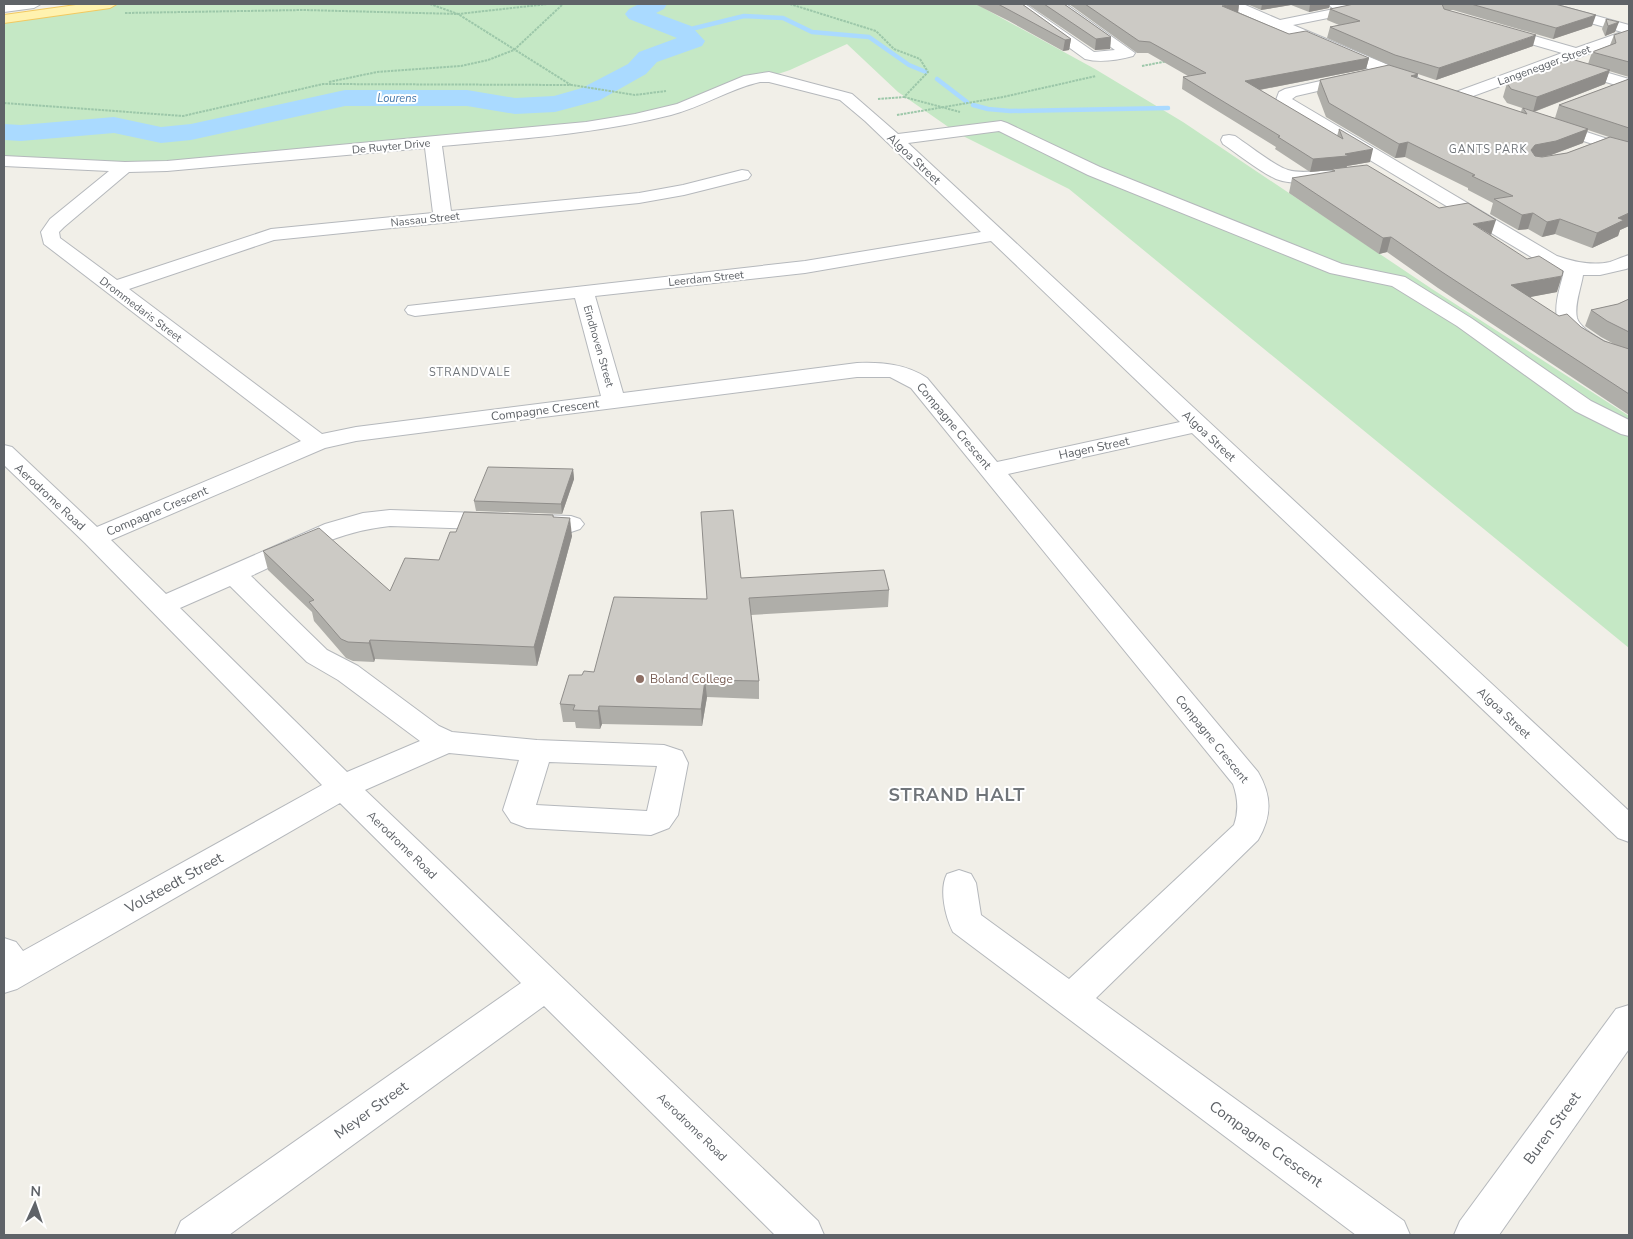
<svg xmlns="http://www.w3.org/2000/svg" width="1633" height="1239" viewBox="0 0 1633 1239" font-family="'Nunito Sans',sans-serif">
	<style>
		.green { fill: #c5e8c5 }
		.lines { fill: none; stroke-linecap: round; stroke-linejoin: round }
		.stream { stroke: #aadaff; stroke-width: 4.5 }
		.river { fill: #aadaff; fill-rule: evenodd }
		.minor-casing { stroke: #b5b8bc; stroke-width: 2 }
		.major-casing { stroke: #f2c960; stroke-width: 2 }
		.path { stroke: #9cc7a9; stroke-width: 2; stroke-dasharray: 2.5 1; stroke-linecap: butt }
		.minor { fill: #fff; fill-rule: evenodd }
		.major { fill: #fff2af; fill-rule: evenodd }
		.wall { fill: #afaea9; fill-rule: evenodd }
		.shaded-wall { fill: #8f8d8a }
		.building { fill: #cccac5; stroke: #8f8d8a }
		.education-dot { fill: #8d6e63; stroke: #fff; stroke-width: 2 }
		.labels { text-anchor: middle; stroke-width: 4; stroke-linejoin: round; paint-order: stroke }
		.far-street-label { font-size: 11px; fill: #5f6368; stroke: #fff }
		.far-water-label { font-size: 11px; font-style: italic; fill: #4174aa; stroke: #fff }
		.far-neighbourhood-label { font-size: 11px; letter-spacing: 1px; fill: #70757a; stroke: #fff }
		.street-label { font-size: 12px; fill: #5f6368; stroke: #fff }
		.education-label { font-size: 12px; fill: #785e54; stroke: #fff; text-anchor: start }
		.near-street-label { font-size: 15px; fill: #5f6368; stroke: #fff }
		.district-label { font-size: 18px; font-weight: bold; letter-spacing: 1px; fill: #70757a; stroke: #fff }
	</style>
	<rect width="100%" height="100%" fill="#f1efe8"/>
	<polygon class="green" points="124,4 976,4 1095,69 1183,122 1432,289 1629,416 1629,648 1069,189 957,133 898,92 847,44 790,70 769,77 652,111 594,122 163,163 124,164 4,157 4,21"/>
	<g class="lines">
		<g class="stream">
			<polyline points="683,31 744,16 783,18 812,32 869,37 909,65 926,72"/>
			<polyline points="937,79 967,102"/>
			<polyline points="973,105 988,109 1010,111 1168,108"/>
		</g>
		<polygon class="river" points="639,4 667,4 664,9 656,13 691,26 705,41 702,46 657,62 646,74 600,100 555,112 515,114 467,106 345,106 191,140 161,143 114,133 21,141 4,140 4,124 21,125 114,117 161,127 191,124 345,90 467,90 515,98 554,96 582,88 628,64 639,52 677,38 629,19 625,14 629,9"/>
		<defs>
			<g id="minor">
				<polygon points="4,4 41,4 34,8 4,12"/>
				<path d="M1009,4H1025L1094,52L1115,50L1050,4H1066L1135,53L1133,56C1118,60 1100,63 1085,59Z"/>
				<path d="M1225,4H1243L1280,20L1334,9L1327,4C1337,4 1348,2 1355,10L1353,13L1293,25L1417,77L1420,80L1417,83C1400,88 1254,19 1227,7Z"/>
				<polygon points="1557,5 1629,25 1629,39 1465,99 1453,99 1451,96 1453,93 1562,53 1493,33 1491,30 1493,27 1503,27 1576,48 1622,32 1552,12 1550,9 1552,6"/>
				<polygon points="1571,62 1629,79 1629,89 1566,70 1563,67 1566,64"/>
				<path d="M769,72L852,94L898,134L1001,121L1007,123L1100,167L1342,264L1405,277L1471,318L1591,401L1629,420V436L1621,434L1575,411L1457,326L1392,286L1330,273L1088,175L999,131L908,143L1629,811V842L1618,838L1192,433L1008,474L1258,772C1272,796 1272,816 1258,840L1096,998L1404,1221L1410,1235H1356L953,932C945,916 939,889 947,874L959,870L971,874L976,883L981,915L1069,979L1234,825C1239,811 1238,798 1233,784L911,388L890,377H857L356,441L325,448L111,540L166,594L325,524L363,513L390,510L571,516L580,519L584,524L580,529L571,532L390,526C338,531 297,555 251,576L327,650L358,666L439,726L452,732L537,740L664,745L682,751L688,763L678,815L669,828L651,835L527,828L511,822L503,810L519,760L449,753L365,790L818,1221L824,1235H775L544,1006L229,1235H175L181,1221L521,983L340,803L17,989L4,993V938L16,942L23,951L322,785L85,543L4,465V445L12,447L97,527L301,441L44,244L41,232L50,219L109,171L4,166V156L125,162L167,161L586,122L635,114L677,104L744,76ZM760,82H769L840,100L865,121L981,232L805,261L408,306L405,310L408,314L415,316L575,298L601,396L356,427L322,434L129,289L274,240L639,203L684,195L748,179L751,175L748,171L742,170L683,185L639,193L451,211L442,146C519,139 596,134 671,115C702,107 729,89 760,82ZM425,148L433,213L271,229L117,280L60,238L59,232L64,227L129,172L167,171ZM991,241L1180,422L997,462L927,378C906,364 882,362 857,363L623,393L595,296L805,273ZM230,586L307,662L338,680L420,741L347,772L180,608ZM549,762L657,766L647,811L536,805Z"/>
				<path d="M1356,73L1361,75L1364,78L1361,81L1296,96L1292,99L1557,256C1574,262 1592,266 1610,262C1616,260 1622,257 1629,255V268L1626,269L1600,275H1583C1581,288 1574,305 1577,318C1581,332 1617,348 1629,354V367C1609,363 1561,341 1557,318C1554,303 1561,285 1564,271L1543,264L1288,111L1276,100L1279,92L1285,89Z"/>
				<polygon points="1550,120 1629,146 1629,156 1544,128 1542,125 1544,122"/>
				<path d="M1229,135L1235,136C1247,144 1276,167 1288,170C1305,175 1323,168 1339,172L1342,176L1339,180C1323,184 1292,185 1276,179C1260,172 1238,154 1223,144L1221,140L1223,136Z"/>
				<polygon points="1629,1005 1629,1049 1499,1235 1454,1235 1460,1221 1616,1009"/>
			</g>
			<polygon id="major" points="83,4 117,4 110,8 4,23 4,15"/>
		</defs>
		<use href="#minor" class="minor-casing"/>
		<use href="#major" class="major-casing"/>
		<g class="path">
			<polyline points="430,4 458,14 571,85"/>
			<polyline points="790,4 876,31 894,49 920,59 928,72 904,97 878,99"/>
			<polyline points="125,13 303,10 458,14 548,4"/>
			<polyline points="1142,66 1168,61"/>
			<polyline points="329,82 377,72 461,66 488,60 514,50 563,4"/>
			<polyline points="904,97 960,112"/>
			<polyline points="4,103 183,116 323,84 572,85 635,95 666,91"/>
			<polyline points="897,115 1003,97 1096,76"/>
		</g>
		<use href="#minor" class="minor"/>
		<use href="#major" class="major"/>
	</g>
	<g class="wall">
		<polygon points="975,4 1022,4 1071,39 1069,50 1063,51 1009,21"/>
		<polygon points="1027,4 1064,4 1111,37 1110,49 1095,50"/>
		<polygon points="1069,4 1239,4 1238,12 1289,34 1369,58 1366,69 1260,90 1337,136 1339,129 1370,162 1347,166 1346,167 1439,208 1491,235 1557,292 1529,297 1559,316 1581,327 1604,341 1614,344 1601,337 1585,326 1591,310 1618,304 1629,299 1629,415 1438,288 1387,252 1379,254 1289,193 1292,178 1332,172 1332,170 1310,172 1275,149 1276,147 1182,89 1183,77 1188,76 1148,53 1137,53"/>
		<polygon points="1247,4 1330,4 1329,8 1309,12 1291,5 1261,10"/>
		<path d="M1348,4H1555L1592,26L1553,39L1453,10H1449L1533,46L1436,80L1418,74L1417,78L1521,112L1522,108L1507,103L1503,97L1507,83L1588,64L1592,52L1610,45L1614,35L1629,30V77L1609,71L1605,84L1534,112L1555,118L1559,105L1629,79V226L1620,230L1618,236L1592,248L1555,234L1542,237L1528,229L1518,230L1490,214L1493,203L1468,190V188L1405,157L1395,158L1326,117L1317,93L1320,80L1389,65L1327,38L1330,27L1339,25L1327,20L1330,9L1350,5ZM1588,130L1609,137L1567,153L1541,157L1551,155L1583,143Z"/>
		<polygon points="1606,19 1615,32 1605,36 1602,29"/>
		<polygon points="573,469 574,479 562,514 476,511 474,501"/>
		<polygon points="553,515 554,517 572,536 537,666 375,659 374,662 353,661 346,658 314,621 312,612 268,570 263,551 390,591 439,560 456,532"/>
		<polygon points="741,578 889,590 888,607 751,615 759,681 759,699 707,697 702,726 602,724 600,729 576,728 575,722 563,722 560,704 582,675 594,672 707,599"/>
	</g>
	<g class="shaded-wall">
		<polygon points="1234,4 1239,4 1238,14 1222,6"/>
		<polygon points="1262,4 1291,4 1291,5 1261,10"/>
		<polygon points="1310,4 1330,4 1329,8 1309,12"/>
		<polygon points="1596,15 1592,26 1553,39 1556,28"/>
		<polygon points="1619,22 1615,32 1605,36 1608,26"/>
		<polygon points="1536,35 1533,46 1436,80 1439,68"/>
		<polygon points="1111,37 1110,49 1095,50 1096,39"/>
		<polygon points="1071,39 1069,50 1063,51 1065,40"/>
		<polygon points="1369,58 1366,69 1243,93 1245,81"/>
		<polygon points="1610,70 1605,84 1533,112 1537,97"/>
		<polygon points="1418,74 1415,87 1411,76"/>
		<polygon points="1588,129 1583,143 1551,155 1531,159 1531,150 1535,145"/>
		<polygon points="1408,142 1405,157 1395,158 1399,144"/>
		<polygon points="1373,149 1370,162 1347,166 1346,169 1332,169 1332,170 1310,172 1313,159"/>
		<polygon points="1533,213 1528,229 1518,230 1522,215"/>
		<polygon points="1629,213 1629,226 1620,230 1618,236 1592,248 1597,233 1618,218"/>
		<polygon points="1560,219 1555,234 1542,237 1547,222"/>
		<polygon points="1496,220 1491,235 1473,224"/>
		<polygon points="1391,237 1387,252 1379,254 1383,238"/>
		<polygon points="1562,276 1557,292 1505,302 1511,285"/>
		<polygon points="573,469 574,479 562,514 561,504"/>
		<polygon points="570,518 572,536 537,666 534,647"/>
		<polygon points="370,640 375,659 374,662 369,643"/>
		<polygon points="705,680 707,697 702,726 701,709"/>
		<polygon points="599,706 602,724 600,729 598,711"/>
	</g>
	<g class="building">
		<polygon points="998,4 1022,4 1071,39 1065,40"/>
		<polygon points="1044,4 1064,4 1111,37 1096,39"/>
		<polygon points="1085,4 1234,4 1222,6 1289,34 1306,31 1369,58 1245,81 1343,139 1339,129 1373,149 1345,154 1349,156 1347,156 1313,159 1278,137 1280,136 1183,77 1206,73 1150,42 1139,41"/>
		<polygon points="1354,4 1442,4 1444,9 1536,35 1439,68 1395,55 1330,27 1360,21 1330,9"/>
		<polygon points="1471,4 1555,4 1596,15 1556,28"/>
		<polygon points="1606,19 1619,22 1608,26"/>
		<polygon points="1629,30 1629,62 1592,52 1616,43 1614,35"/>
		<polygon points="1571,59 1610,70 1537,97 1511,89 1507,83"/>
		<polygon points="1389,65 1418,74 1411,76 1527,114 1523,108 1588,129 1556,141 1535,145 1531,150 1535,156 1542,157 1567,153 1610,137 1629,142 1629,213 1618,218 1624,220 1597,233 1560,219 1547,222 1533,213 1522,215 1494,199 1513,196 1472,176 1475,175 1408,142 1399,144 1329,103 1320,80"/>
		<polygon points="1629,79 1629,128 1559,105"/>
		<polygon points="1367,165 1439,208 1468,203 1496,220 1473,224 1527,259 1539,256 1563,271 1562,276 1511,285 1559,316 1567,314 1581,327 1604,341 1629,349 1629,394 1442,272 1391,237 1383,238 1292,178 1335,171 1332,169"/>
		<polygon points="1629,299 1629,332 1607,321 1591,310 1618,304"/>
		<polygon points="488,467 573,469 561,504 474,501"/>
		<polygon points="733,510 741,578 884,570 889,590 749,598 759,681 705,680 701,709 599,706 598,711 573,710 575,705 560,704 569,675 582,675 584,671 594,672 614,597 707,599 701,512"/>
		<polygon points="464,512 553,515 553,517 570,518 534,647 370,640 369,643 348,642 341,639 309,602 314,600 263,551 319,528 390,591 405,558 439,560 450,532 456,532"/>
	</g>
	<circle class="education-dot" cx="640" cy="679" r="5"/>
	<g class="labels">
		<g class="far-street-label">
			<text transform="translate(1544 65) rotate(-20)" y="4">Langenegger Street</text>
			<text transform="translate(391 146) rotate(-5)" y="4">De Ruyter Drive</text>
			<text transform="translate(425 219) rotate(-6)" y="4">Nassau Street</text>
			<text transform="translate(706 278) rotate(-6)" y="4">Leerdam Street</text>
			<text transform="translate(141 309) rotate(37)" y="4">Drommedaris Street</text>
			<text transform="translate(599 346) rotate(74)" y="4">Eindhoven Street</text>
		</g>
		<g class="far-water-label">
			<text x="397" y="102">Lourens</text>
		</g>
		<g class="far-neighbourhood-label">
			<text x="1488" y="153">GANTS PARK</text>
			<text x="470" y="376">STRANDVALE</text>
		</g>
		<g class="street-label">
			<text transform="translate(914 159) rotate(43)" y="4">Algoa Street</text>
			<text transform="translate(545 410) rotate(-7)" y="4">Compagne Crescent</text>
			<text transform="translate(954 426) rotate(50)" y="4">Compagne Crescent</text>
			<text transform="translate(1209 436) rotate(43)" y="4">Algoa Street</text>
			<text transform="translate(1094 448) rotate(-12)" y="4">Hagen Street</text>
			<text transform="translate(50 497) rotate(43)" y="4">Aerodrome Road</text>
			<text transform="translate(157 511) rotate(-23)" y="4">Compagne Crescent</text>
			<text transform="translate(1504 713) rotate(43)" y="4">Algoa Street</text>
			<text transform="translate(1212 739) rotate(51)" y="4">Compagne Crescent</text>
			<text transform="translate(402 845) rotate(44)" y="4">Aerodrome Road</text>
			<text transform="translate(692 1127) rotate(44)" y="4">Aerodrome Road</text>
		</g>
		<g class="education-label">
			<text x="650" y="683">Boland College</text>
		</g>
		<g class="near-street-label">
			<text transform="translate(174 883) rotate(-29)" y="5">Volsteedt Street</text>
			<text transform="translate(371 1110) rotate(-36)" y="5">Meyer Street</text>
			<text transform="translate(1552 1128) rotate(-54)" y="5">Buren Street</text>
			<text transform="translate(1266 1144) rotate(36)" y="5">Compagne Crescent</text>
		</g>
		<g class="district-label">
			<text x="957" y="801">STRAND HALT</text>
		</g>
	</g>
	<rect width="1633" height="1239" fill="none" stroke="#5f6368" stroke-width="10"/>
	<g transform="translate(35 1204) rotate(3)" stroke="#ffffff" stroke-width="4" paint-order="stroke">
	<path d="M0-4L9 19L0 12L-9 19Z" fill="#5f6368"/>
	<text y="-8" font-size="14" font-weight="bold" text-anchor="middle" fill="#5f6368">N</text>
	</g>
</svg>
